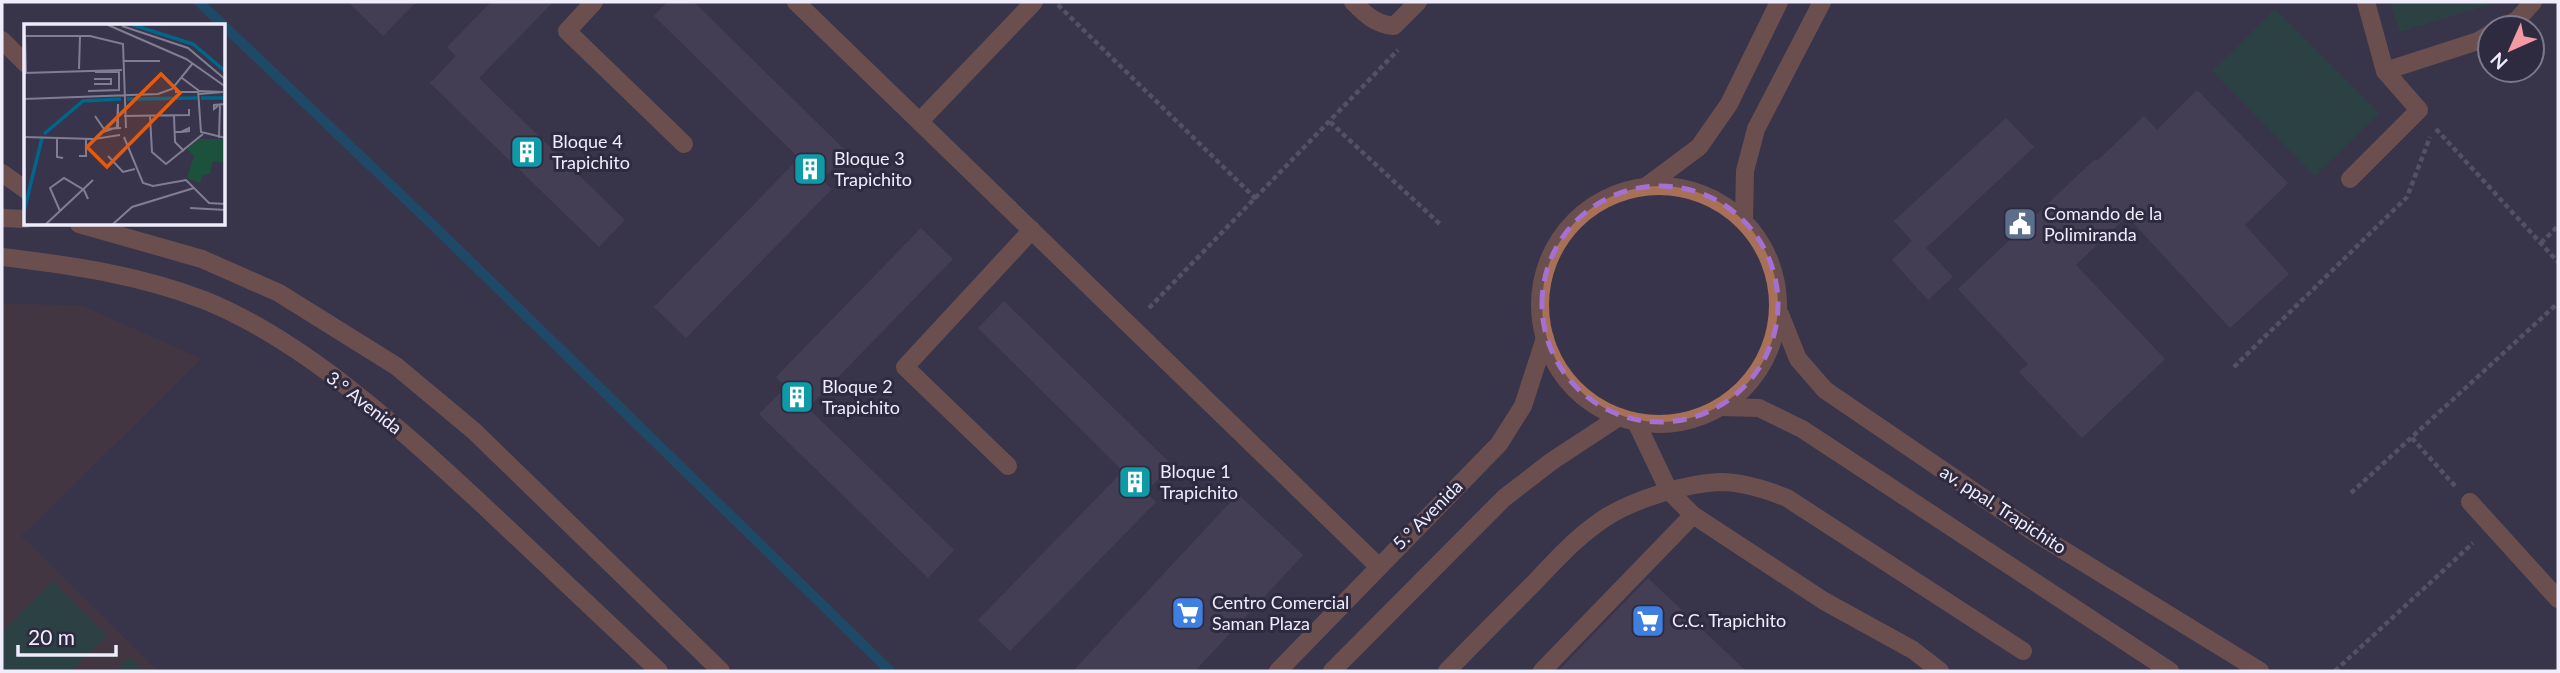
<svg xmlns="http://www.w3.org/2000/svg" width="2560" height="673" viewBox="0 0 2560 673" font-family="Lato,sans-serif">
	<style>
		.education { fill: #4e393b }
		.green { fill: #1b513d }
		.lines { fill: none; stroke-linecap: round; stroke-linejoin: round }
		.stream { stroke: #02658a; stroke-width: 10 }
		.building { fill: #534961 }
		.path { stroke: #767387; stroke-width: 4.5; stroke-dasharray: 5 3.5; stroke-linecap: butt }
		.minor { stroke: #a87056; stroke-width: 18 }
		.marked { fill: none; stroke: #a470d4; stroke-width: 5; stroke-dasharray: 14 9; stroke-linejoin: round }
		.labels { text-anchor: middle; stroke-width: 6; stroke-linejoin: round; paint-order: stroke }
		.poi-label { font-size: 18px; fill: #efedfc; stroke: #2e2a40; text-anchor: start }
		.street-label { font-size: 18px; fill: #efedfc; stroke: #2e2a40 }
		.inset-river { fill: none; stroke: #02658a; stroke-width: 3.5 }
		.inset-road { fill: none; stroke: #817e92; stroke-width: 2 }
		.view { fill: #e8590c; fill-opacity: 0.15; stroke: #e8590c; stroke-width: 3.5 }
		.inset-edge { fill: none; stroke: #efedfc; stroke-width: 3.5 }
	</style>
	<rect width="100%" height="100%" fill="#38344b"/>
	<polygon class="education" points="2,304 81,305 202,359 21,536 158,671 2,671"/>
	<g class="green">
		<polygon points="2390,2 2498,2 2400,32"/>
		<polygon points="2275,9 2379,113 2315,176 2212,71"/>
		<polygon points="53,581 107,636 71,671 2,671 2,632"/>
		<polygon points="130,657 144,671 116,671"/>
	</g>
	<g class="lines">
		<polyline class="stream" points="199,2 437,229 890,671"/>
	</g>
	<g class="building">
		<polygon points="348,2 416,2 383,36"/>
		<polygon points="491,2 553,2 479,78 625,220 599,247 430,83 456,56 447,47"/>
		<polygon points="667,2 694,2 848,153 822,180 832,189 686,338 654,307 799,158 654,16"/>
		<polygon points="2197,90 2288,183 2245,225 2289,274 2230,328 2127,216 2076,265 2165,359 2082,438 2019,372 2028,364 1958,289 2095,159 2097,161 2144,116 2157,130"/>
		<polygon points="2006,118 2034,147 1926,248 1953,277 1928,300 1892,260 1912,241 1894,221"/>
		<polygon points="921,228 953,259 808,408 954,550 928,578 759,414 786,387 776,377"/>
		<polygon points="1004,301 1172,465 1146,492 1156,502 1010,651 978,620 1123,471 978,328"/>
		<polygon points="1238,494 1303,555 1195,671 1073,671"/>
		<polygon points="1648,578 1746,671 1558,671"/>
	</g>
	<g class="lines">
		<g class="path">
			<polyline points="1058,5 1256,199"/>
			<polyline points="1330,122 1442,226"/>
			<polyline points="2436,129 2558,262"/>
			<polyline points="2541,243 2558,226"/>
			<polyline points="1149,308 1398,50"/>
			<polyline points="2234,367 2407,197 2430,137"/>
			<polyline points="2412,438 2455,486"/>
			<polyline points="2351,493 2558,303"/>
			<polyline points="2335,671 2473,543"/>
		</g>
		<g class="minor">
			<polyline points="594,2 567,31 684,144"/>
			<polyline points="796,2 1378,566"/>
			<path d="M1353,2C1366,15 1375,24 1394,26L1418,2"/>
			<polyline points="2502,28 2517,20 2533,2"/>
			<polyline points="2,40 26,64"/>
			<polyline points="2385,71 2478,41 2490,34"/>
			<polyline points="920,121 1034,2"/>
			<polyline points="2,173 26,190"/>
			<polyline points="2350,179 2419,110 2385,71 2366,2"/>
			<polyline points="1648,185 1699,147 1729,104 1779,2"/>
			<circle cx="1659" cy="305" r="119"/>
			<polyline points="2,218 26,219"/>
			<polyline points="1744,220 1745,171 1756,129 1822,2"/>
			<polyline points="79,224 202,259 279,293 396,366 474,431 721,671"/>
			<path d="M2,257C71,265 139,275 204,300C306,341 405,433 485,507C543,562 601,616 659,671"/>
			<polyline points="1780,314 1798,359 1825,390 2029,529 2260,671"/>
			<polyline points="1721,407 1759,408 1802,429 2170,671"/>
			<polyline points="1636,422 1669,491 1693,515 1824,601 1913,650 1940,671"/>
			<polyline points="1008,466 905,367 1032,230"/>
			<polyline points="2470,502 2558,599"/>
			<polyline points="1278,671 1499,444 1523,406 1545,338"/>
			<polyline points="1332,671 1504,498 1552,461 1619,417"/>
			<path d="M1447,671C1475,642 1504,613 1533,584C1556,560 1579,534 1608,516C1636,499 1687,483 1720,482C1743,482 1765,489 1787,498L2023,651"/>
			<polyline points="1542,671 1693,515"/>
		</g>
	</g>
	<path d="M0 0H2560V673H0ZM1542 304a118 118 0 1 1 236 0a118 118 0 1 1-236 0Z" fill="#38344b" fill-opacity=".55" fill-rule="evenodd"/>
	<path class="marked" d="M1542 304a118 118 0 1 1 236 0a118 118 0 1 1-236 0Z"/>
	<defs>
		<symbol id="building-square" viewBox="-11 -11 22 22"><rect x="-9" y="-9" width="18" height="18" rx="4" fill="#0f9aa8" stroke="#2e2a40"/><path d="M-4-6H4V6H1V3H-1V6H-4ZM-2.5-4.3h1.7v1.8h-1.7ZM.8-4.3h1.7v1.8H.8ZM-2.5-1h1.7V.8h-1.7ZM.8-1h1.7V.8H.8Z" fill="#fff"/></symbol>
		<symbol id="civic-square" viewBox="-11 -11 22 22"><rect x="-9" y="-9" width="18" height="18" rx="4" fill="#5c6f8a" stroke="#2e2a40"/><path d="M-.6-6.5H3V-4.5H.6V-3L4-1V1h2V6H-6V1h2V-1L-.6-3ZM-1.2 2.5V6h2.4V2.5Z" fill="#fff"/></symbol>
		<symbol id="supermarket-square" viewBox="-11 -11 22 22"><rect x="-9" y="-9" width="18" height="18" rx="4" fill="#3f7fe0" stroke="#2e2a40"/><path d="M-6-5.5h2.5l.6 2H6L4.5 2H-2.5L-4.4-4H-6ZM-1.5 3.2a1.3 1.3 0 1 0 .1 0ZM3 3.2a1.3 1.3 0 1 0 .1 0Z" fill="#fff"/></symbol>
	</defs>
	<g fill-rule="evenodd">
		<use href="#building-square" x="508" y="133" width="38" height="38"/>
		<use href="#building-square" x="791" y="150" width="38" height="38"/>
		<use href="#civic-square" x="2001" y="205" width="38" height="38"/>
		<use href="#building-square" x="778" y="378" width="38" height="38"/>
		<use href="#building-square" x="1116" y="463" width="38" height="38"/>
		<use href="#supermarket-square" x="1169" y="594" width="38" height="38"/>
		<use href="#supermarket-square" x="1629" y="602" width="38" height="38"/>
	</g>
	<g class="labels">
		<g class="poi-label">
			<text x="552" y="148">Bloque 4<tspan x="552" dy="21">Trapichito</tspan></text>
			<text x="834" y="165">Bloque 3<tspan x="834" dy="21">Trapichito</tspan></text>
			<text x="2044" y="220">Comando de la<tspan x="2044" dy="21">Polimiranda</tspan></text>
			<text x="822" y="393">Bloque 2<tspan x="822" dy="21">Trapichito</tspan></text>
			<text x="1160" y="478">Bloque 1<tspan x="1160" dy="21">Trapichito</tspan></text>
			<text x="1212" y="609">Centro Comercial<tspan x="1212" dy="21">Saman Plaza</tspan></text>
			<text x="1672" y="627">C.C. Trapichito</text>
		</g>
		<g class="street-label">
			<text transform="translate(364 403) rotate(38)" y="6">3.° Avenida</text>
			<text transform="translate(2003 510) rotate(33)" y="6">av. ppal. Trapichito</text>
			<text transform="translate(1428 515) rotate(-45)" y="6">5.° Avenida</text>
		</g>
	</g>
	<g transform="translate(24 24)">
		<rect width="201" height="201" fill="#38344b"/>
		<path d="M176,115H201V139L189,137L186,150L178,151L176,159L163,154L170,132L163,125Z" fill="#1b513d"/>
		<path class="inset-river" d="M109,1L169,20L202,48M177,74H202M103,75L173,74M20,110L59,77L97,75M0,187L18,114"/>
		<path class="inset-road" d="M84,1L162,35L202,63M98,2L164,24L202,56M0,12H66L99,20L102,104M1,12L2,48M100,37H136M55,45L56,12M0,49L98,46M158,54L174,66L177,108L202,114M70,55H87V60H70M64,67L95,66V48H71M175,67L199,68L175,70M151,68H174M0,75L134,70L148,65L169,39M194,82L190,85V81L202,80M71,92L80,105L97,104M100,92L165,91V85M126,92L128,128L142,140L179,110M150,92L151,118L160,127M79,108L94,103V80L93,103M151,108H157L165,107V104L157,108M0,113L70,115L96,111M100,113L119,159L129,162L162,156L185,179L202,180M33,114V133L39,134M195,114L196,81M55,132H62V115M84,132L99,148L111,145M166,184L202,186M36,187L26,164L40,154L60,166L64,175M21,201L69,156M88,201L108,183L170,164"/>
		<path class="view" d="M137,50L156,69L83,143L63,123Z"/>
		<rect width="201" height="201" class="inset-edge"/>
	</g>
	<rect width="2560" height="673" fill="none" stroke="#efedfc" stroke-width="7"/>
	<g transform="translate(2511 49) rotate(225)"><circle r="33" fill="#2e2a40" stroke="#7b788b" stroke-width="2"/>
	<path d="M0-5L12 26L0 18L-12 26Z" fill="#f49aa2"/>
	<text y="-10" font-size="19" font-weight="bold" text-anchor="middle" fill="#efedfc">N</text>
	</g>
	<path d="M18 645v10h98v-10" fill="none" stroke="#efedfc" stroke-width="3.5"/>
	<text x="28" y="645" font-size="21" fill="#efedfc" stroke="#2e2a40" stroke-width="5" paint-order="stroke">20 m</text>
</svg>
